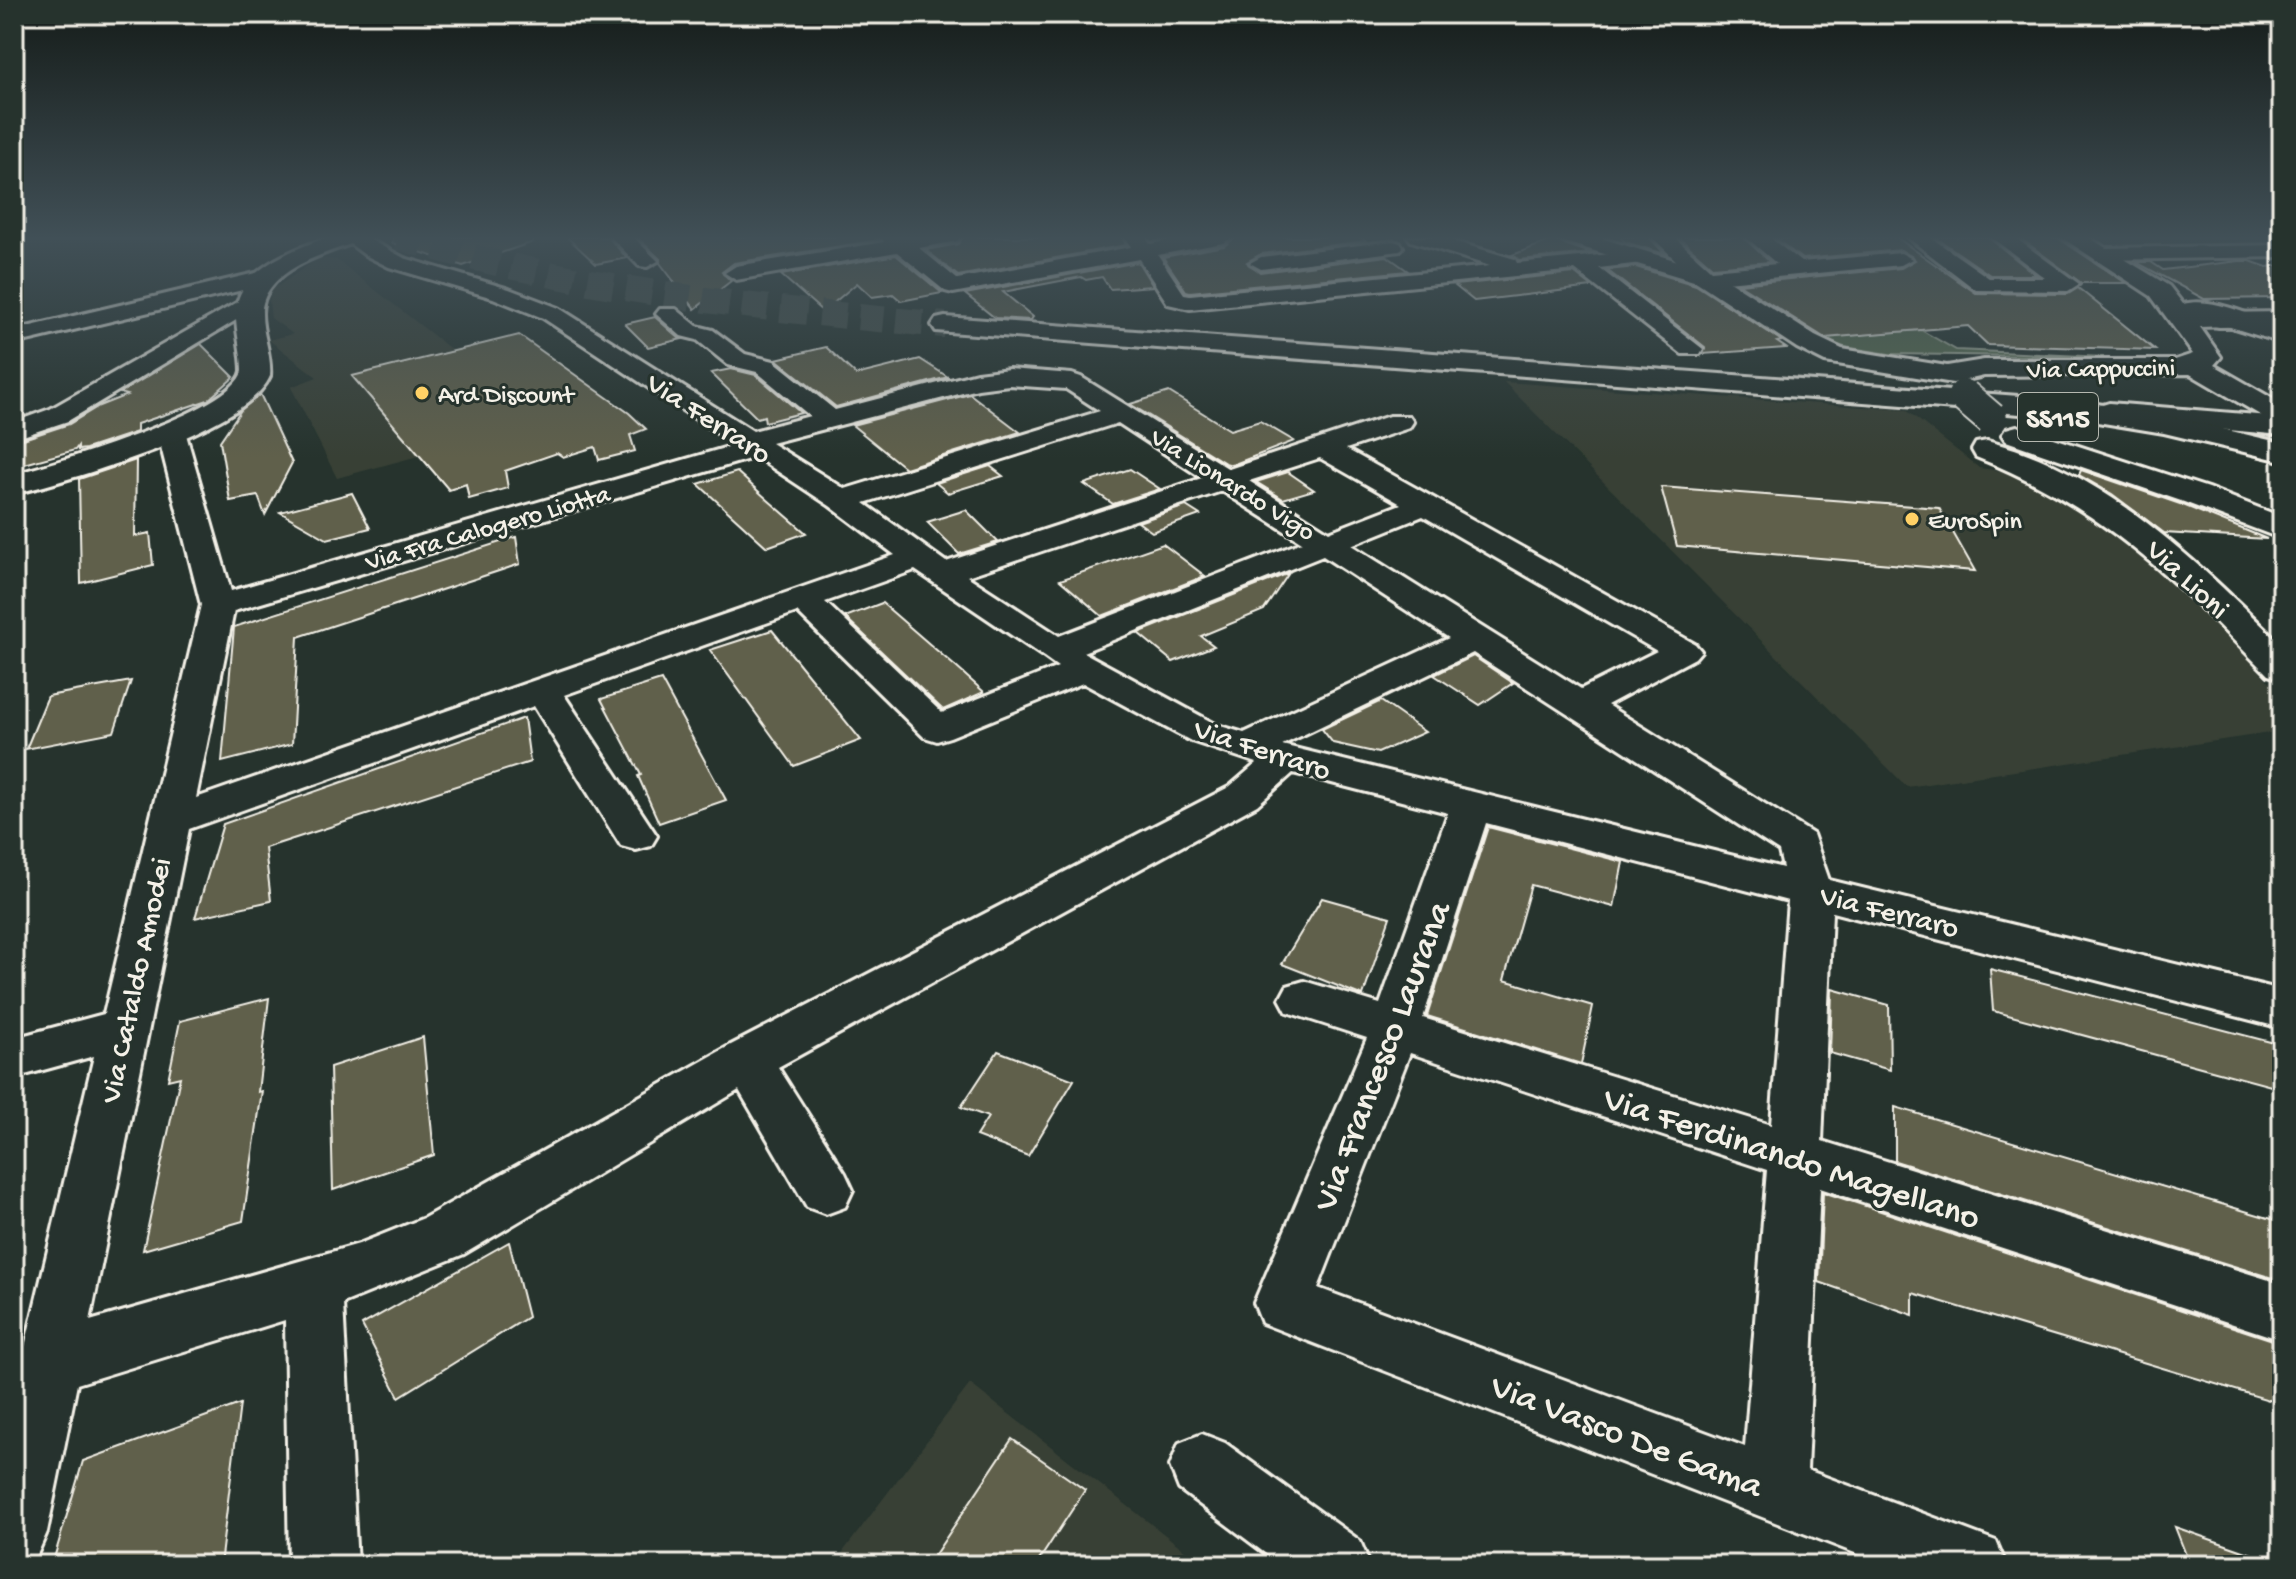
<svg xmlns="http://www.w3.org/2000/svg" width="2296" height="1579" viewBox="0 0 2296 1579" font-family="'Gochi Hand',sans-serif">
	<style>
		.built { fill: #384136 }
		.green { fill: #596c4f; stroke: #a6ae9c; stroke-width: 2 }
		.building { fill: #61614c; stroke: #f4f1e8; stroke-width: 2 }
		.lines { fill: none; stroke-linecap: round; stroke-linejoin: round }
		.primary-tunnel { stroke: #455049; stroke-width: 26; stroke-dasharray: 26 13; stroke-linecap: butt }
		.minor-casing { stroke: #f4f1e8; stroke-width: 6 }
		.tertiary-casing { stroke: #f4f1e8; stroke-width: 6 }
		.secondary-casing { stroke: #f4f1e8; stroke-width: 6 }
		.primary-casing { stroke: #f4f1e8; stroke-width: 6 }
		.minor { fill: #26332d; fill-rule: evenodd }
		.tertiary { fill: #26332d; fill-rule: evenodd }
		.secondary { fill: #26332d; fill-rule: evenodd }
		.primary { fill: #26332d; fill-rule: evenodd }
		.tertiary-bridge-casing { stroke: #f4f1e8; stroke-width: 36; stroke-linecap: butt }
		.tertiary-bridge { stroke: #26332d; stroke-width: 32 }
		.poi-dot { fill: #ffd166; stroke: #26332d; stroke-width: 3 }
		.labels { text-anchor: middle; stroke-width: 6; stroke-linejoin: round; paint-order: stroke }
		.far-street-label { font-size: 26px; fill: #f4f1e8; stroke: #26332d }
		.far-poi-label { font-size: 26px; fill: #f4f1e8; stroke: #26332d; text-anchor: start }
		.shield { fill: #26332d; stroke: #b6b8b0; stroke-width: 2 }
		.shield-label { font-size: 28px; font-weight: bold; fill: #f4f1e8 }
		.street-label { font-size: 30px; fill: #f4f1e8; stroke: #26332d }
		.near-street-label { font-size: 36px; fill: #f4f1e8; stroke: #26332d }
	</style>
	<rect width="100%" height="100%" fill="#26332d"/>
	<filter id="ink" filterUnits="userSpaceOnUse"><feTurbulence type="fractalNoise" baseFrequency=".0125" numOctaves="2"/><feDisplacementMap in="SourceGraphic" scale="16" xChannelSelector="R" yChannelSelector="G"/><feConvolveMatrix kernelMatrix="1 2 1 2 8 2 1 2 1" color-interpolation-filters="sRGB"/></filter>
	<g filter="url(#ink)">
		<g class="built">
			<polygon points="319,258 337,260 544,422 337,478 291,387 317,377 269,340 293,334 271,318 269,300 272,290"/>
			<polygon points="1504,382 1906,410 1979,468 2029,475 2136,544 2167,570 2282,696 2282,731 1907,787"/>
			<polygon points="970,1384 1204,1565 833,1565"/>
		</g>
		<polygon class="green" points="1921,330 1956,350 2104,357 1889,354 1844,347 1818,338"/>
		<g class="building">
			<polygon points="393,237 532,237 533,242 463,266 392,243"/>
			<polygon points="567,237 608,237 627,258 596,264"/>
			<polygon points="637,237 878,237 879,240 734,263 722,272 731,281 695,309 660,263 660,259"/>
			<polygon points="963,237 1122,237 1126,245 958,276 926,250 958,244"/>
			<polygon points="1236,237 1359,237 1366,241 1261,254 1247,262 1260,272 1387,256 1408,271 1190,292 1186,291 1163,257 1224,246"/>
			<polygon points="1620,237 1649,237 1665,254 1625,242"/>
			<polygon points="1678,237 1743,237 1770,262 1712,267"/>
			<polygon points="1896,237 1976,293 2068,294 2078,288 2155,350 1988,345 1968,326 1825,338 1739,284 1901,268 1915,260 1901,250 1802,259 1776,239"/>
			<polygon points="1940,237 1988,237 2036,275 1990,275 1938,239"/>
			<polygon points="2019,237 2058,238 2126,283 2081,283"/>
			<polygon points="1553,240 1591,253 1519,260 1512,255"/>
			<polygon points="896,255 942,293 901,301 893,294 872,297 857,283 823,312 781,275"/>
			<polygon points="2239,261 2250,261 2267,267 2282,265 2282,298 2204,299 2136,262 2151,262 2163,270"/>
			<polygon points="1138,262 1153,286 1110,289 1102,277 1086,280 1081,277 1003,292 1033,317 1031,320 995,318 965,294"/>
			<polygon points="1636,267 1696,285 1782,341 1777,342 1786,348 1703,354 1705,347 1607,270"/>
			<polygon points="1574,273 1592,287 1474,301 1454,285"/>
			<polygon points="655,317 679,338 682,339 648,347 625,324"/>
			<polygon points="519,335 629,413 646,429 630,435 635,451 599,460 595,447 563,457 557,453 505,471 508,488 469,499 466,484 449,490 352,376"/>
			<polygon points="201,344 234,377 208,400 137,424 137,432 86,449 78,450 78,446 75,450 14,467 14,442 69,424 99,406 127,395 120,393"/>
			<polygon points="826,347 856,375 920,359 948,377 836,407 776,359"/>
			<polygon points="731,369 756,375 801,413 765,422 764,416 757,418 711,373"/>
			<polygon points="1169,392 1230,430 1260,421 1294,441 1232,465 1225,463 1130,404"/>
			<polygon points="260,394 292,463 265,515 258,496 230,501 220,441 241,410"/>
			<polygon points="970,394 1020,432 905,468 852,425"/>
			<polygon points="136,460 135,536 150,533 153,565 81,583 79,479"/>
			<polygon points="990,466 1003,476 948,493 936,483"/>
			<polygon points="1130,469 1160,489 1113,504 1084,484"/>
			<polygon points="2081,470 2183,505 2267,539 2164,533 2112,494 2079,475"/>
			<polygon points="737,472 768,500 806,533 767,547 698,484"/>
			<polygon points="1288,472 1314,490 1283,499 1256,482"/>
			<polygon points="1661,487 1939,508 1975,571 1677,546"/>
			<polygon points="352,493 370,528 327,539 280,512"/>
			<polygon points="1186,506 1200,515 1152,532 1138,522"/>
			<polygon points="966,510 998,542 959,554 927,522"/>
			<polygon points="516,537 520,564 298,637 292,744 222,762 234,627"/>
			<polygon points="1163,544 1205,576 1102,616 1060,580"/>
			<polygon points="1289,573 1264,610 1201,636 1214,646 1173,662 1138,633"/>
			<polygon points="882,603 956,667 984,692 943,710 845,617"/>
			<polygon points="772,630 861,740 794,766 710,650"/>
			<polygon points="1473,656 1513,683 1480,705 1434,675"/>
			<polygon points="661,680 726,800 659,823 638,776 641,775 601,699"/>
			<polygon points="131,681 114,732 26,749 48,696"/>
			<polygon points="1381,701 1425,732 1378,753 1333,743 1322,729"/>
			<polygon points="524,718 530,762 265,848 271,901 195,918 223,824"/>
			<polygon points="1488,827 1623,862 1614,907 1531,885 1504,980 1593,1006 1581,1064 1427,1016"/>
			<polygon points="1322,898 1390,917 1363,996 1282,964"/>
			<polygon points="1990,969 2282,1045 2282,1089 1993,1011"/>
			<polygon points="1832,989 1889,1005 1890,1070 1830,1053"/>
			<polygon points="269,998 258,1092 262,1091 243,1221 143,1250 180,1077 168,1080 180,1021"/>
			<polygon points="423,1037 434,1155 333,1190 330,1067"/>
			<polygon points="998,1051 1074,1080 1028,1156 976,1136 988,1117 961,1107"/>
			<polygon points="1895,1107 2282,1222 2282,1281 1895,1161"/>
			<polygon points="1823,1192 2282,1343 2282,1404 1913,1293 1913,1315 1819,1282"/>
			<polygon points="509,1242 528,1317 399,1397 362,1325"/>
			<polygon points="240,1404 220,1565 52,1565 83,1461"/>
			<polygon points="1012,1439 1085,1490 1036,1565 928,1565"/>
			<polygon points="2175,1527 2272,1561 2271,1565 2190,1565"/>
		</g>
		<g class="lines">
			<path class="primary-tunnel" d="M398,237C582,291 755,308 945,325"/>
			<defs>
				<g id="minor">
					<path d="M341,237H365L404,258L509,289L559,308L753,431L810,416L757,372L728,365L697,340L681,336L656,314L660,309H676L697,326L713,330L745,354L774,361L835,410L977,373L1009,369L1072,374L1081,377L1229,469L1389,416H1409L1413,422L1409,428L1346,449L1695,644L1701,651L1695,658L1607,705L1813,834L1829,880L2282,990V1028L1832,912L1822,1141L2282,1284V1340L1820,1188L1807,1470L1996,1541L2006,1565H1886L1262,1323L1254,1303L1367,1038L1287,1012L1280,999L1287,986L1304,981L1380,1004L1448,813L1293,773L1257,805L778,1067L845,1173L853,1190L845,1207L826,1214L807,1207L739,1090L464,1254L343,1303L357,1565H289L285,1320L77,1384L47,1532L37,1555L14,1565V1393L94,1056L14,1078V1038L104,1014L201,605L157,431L161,425L171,423L181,425L185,431L231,591L735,445L543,318L493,298L389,267L365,255ZM1009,385L1066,389L1100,411L845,489L771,443L978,389ZM1118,423L1202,478L946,562L864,503ZM756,457L830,506L895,555L196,798L234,611ZM1320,458L1401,504L1329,532L1249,481ZM1222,491L1302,542L1059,636L967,576ZM1423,516L1657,651L1581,689L1351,545ZM1323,556L1449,638L1244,733L1217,725L1083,652ZM915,570L1044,657L1058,667L942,713L825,602ZM797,612L924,737L937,741L950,737L1083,683L1191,741L1257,763L1229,787L729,1046L424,1218L359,1244L90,1321L189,829L534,706L621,846L636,850L651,846L657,836L564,695ZM1473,653L1779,851L1783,868L1282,745ZM1486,823L1788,901L1771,1125L1423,1018ZM1410,1053L1767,1170L1745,1447L1318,1288Z"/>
					<polygon points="611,237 633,237 658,261 647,267 639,266"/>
					<polygon points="881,237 960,237 957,241 919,248 957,279 1131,247 1125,237 1145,237 1150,244 1189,237 1233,237 1223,243 1158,255 1184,294 1190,295 1490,266 1411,241 1408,237 1439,237 1515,259 1517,263 1642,251 1653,257 1650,262 1599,268 1703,349 1700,354 1682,354 1575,270 1190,309 1168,304 1139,259 953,293 945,291 897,252 736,280 725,273 736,266 884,242"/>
					<polygon points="1652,237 1674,237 1711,270 1777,264 1746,237 1769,237 1801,262 1901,253 1912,259 1901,265 1706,284 1698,282"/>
					<polygon points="1907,237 1930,237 1989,278 2045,278 1991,237 2014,237 2079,284 2068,291 1976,290"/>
					<polygon points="1393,241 1400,243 1403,247 1400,251 1261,269 1250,263 1261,257"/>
					<polygon points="2282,245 2282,257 2100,260 2089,254 2100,248"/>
					<polygon points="264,271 272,273 275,278 272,283 14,344 14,330"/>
					<polygon points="250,295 258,297 261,302 258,307 68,421 14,439 14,422 50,409"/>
					<polygon points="2282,312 2282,326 2219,327 2211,325 2207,320 2211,315 2219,313"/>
					<polygon points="1202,1434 1225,1443 1360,1541 1370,1565 1281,1565 1179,1489 1170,1466 1179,1443"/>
				</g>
				<g id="tertiary">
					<path d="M328,237H360L357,242C325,253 261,271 262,314C262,335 272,355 270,376C248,430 70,480 14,494V474C54,464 235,410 242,371C242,352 236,333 236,314C236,270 294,249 328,237Z"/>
					<path d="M1562,237H1597L1715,272L1815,336L1842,349L1947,366L1984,360H2175L2193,354L2151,296L2061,237H2088L2169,286L2183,304C2213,296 2253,317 2282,326V343L2227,326L2200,327L2221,357L2214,365L2282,404V425L2272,422L2190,374L1984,376L1953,383L1825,362L1797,348L1697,282L1565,242Z"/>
					<polygon points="2017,426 2208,488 2282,517 2282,539 2184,502 2006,441 2002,435 2006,429"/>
					<path d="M1987,441C2105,470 2198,563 2282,645V679L2268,675C2174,579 2104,508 1976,457L1972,450L1976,443Z"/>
				</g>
				<polygon id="secondary" points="2109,403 2282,417 2282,435 2099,418 2094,412 2099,406"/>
				<polygon id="primary" points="945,317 2073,400 2164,415 2282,443 2282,461 2164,433 2073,418 936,331 932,325 936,319"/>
			</defs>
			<use href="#minor" class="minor-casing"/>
			<use href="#tertiary" class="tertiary-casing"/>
			<use href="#secondary" class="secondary-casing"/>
			<use href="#primary" class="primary-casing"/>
			<use href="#minor" class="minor"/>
			<use href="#tertiary" class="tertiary"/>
			<use href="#secondary" class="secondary"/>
			<use href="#primary" class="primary"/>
			<defs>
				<polyline id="tertiary-bridge" points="1964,396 1991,419"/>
			</defs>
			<use href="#tertiary-bridge" class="tertiary-bridge-casing"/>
			<use href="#tertiary-bridge" class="tertiary-bridge"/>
		</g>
	</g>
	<linearGradient id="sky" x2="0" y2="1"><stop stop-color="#151c19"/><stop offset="0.52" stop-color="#415057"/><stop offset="1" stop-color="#415057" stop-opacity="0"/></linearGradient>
	<rect width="2296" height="458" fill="url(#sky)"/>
	<g class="poi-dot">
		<circle cx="422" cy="393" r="8"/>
		<circle cx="1912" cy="519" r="8"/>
	</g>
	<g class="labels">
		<g class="far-street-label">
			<text transform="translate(2101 367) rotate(-1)" y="9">Via Cappuccini</text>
			<text transform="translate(1234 483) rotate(32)" y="9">Via Lionardo Vigo</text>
			<text transform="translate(487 526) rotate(-16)" y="9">Via Fra Calogero Liotta</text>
		</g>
		<g class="far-poi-label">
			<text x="438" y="402">Ard Discount</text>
			<text x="1928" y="528">EuroSpin</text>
		</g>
		<rect class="shield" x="2018" y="393" width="80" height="48" rx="6"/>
		<g class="shield-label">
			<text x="2058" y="427">SS115</text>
		</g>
		<g class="street-label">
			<text transform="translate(710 417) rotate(33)" y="10">Via Ferraro</text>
			<text transform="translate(2189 578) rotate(43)" y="10">Via Lioni</text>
			<text transform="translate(1263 748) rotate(18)" y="10">Via Ferraro</text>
			<text transform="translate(1890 910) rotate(14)" y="10">Via Ferraro</text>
			<text transform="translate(134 980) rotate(-78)" y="10">Via Cataldo Amodei</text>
		</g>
		<g class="near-street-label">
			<text transform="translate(1379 1055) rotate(-69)" y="13">Via Francesco Laurana</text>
			<text transform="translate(1793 1155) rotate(18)" y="13">Via Ferdinando Magellano</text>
			<text transform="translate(1628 1433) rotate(21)" y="13">Via Vasco De Gama</text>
		</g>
	</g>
	<rect width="2296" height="1579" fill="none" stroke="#26332d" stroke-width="48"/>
	<rect x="24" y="24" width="2248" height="1531" fill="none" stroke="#f4f1e8" stroke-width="3" filter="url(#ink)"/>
</svg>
